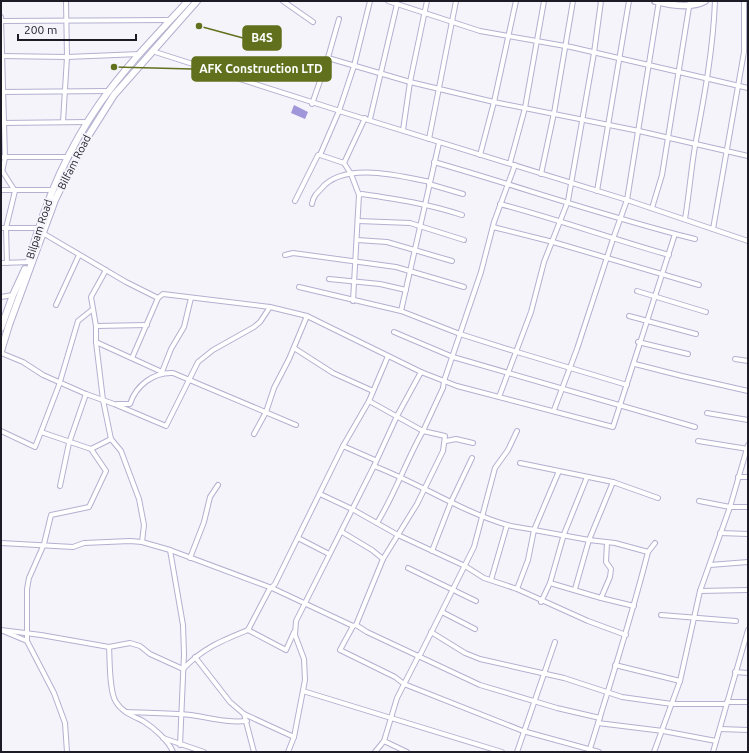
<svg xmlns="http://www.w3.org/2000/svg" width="749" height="753" viewBox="0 0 749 753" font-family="Ubuntu,sans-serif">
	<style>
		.water { fill: #a096da }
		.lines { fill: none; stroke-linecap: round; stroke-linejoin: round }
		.street-casing { stroke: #b3b0d0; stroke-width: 6 }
		.secondary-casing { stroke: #b3b0d0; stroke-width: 8 }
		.primary-casing { stroke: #b3b0d0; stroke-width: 8 }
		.street { stroke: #fff; stroke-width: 4 }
		.secondary { stroke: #fff; stroke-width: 5.5 }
		.primary { stroke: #fff; stroke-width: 6 }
		.labels { text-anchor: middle; stroke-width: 4; stroke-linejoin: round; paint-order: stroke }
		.street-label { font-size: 11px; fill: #1c1b26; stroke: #f5f4fb }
		.leader { fill: none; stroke: #61701c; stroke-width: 1.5 }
		.callout-dot { fill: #61701c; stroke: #f5f4fb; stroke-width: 1.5 }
		.callout { fill: #61701c; stroke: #61701c; stroke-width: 1.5 }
		.callout-label { font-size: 12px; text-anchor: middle; font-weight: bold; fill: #fff }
	</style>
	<rect width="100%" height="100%" fill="#f5f4fb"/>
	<polygon class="water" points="294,105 308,112 305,119 291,113"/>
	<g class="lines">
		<defs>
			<g id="street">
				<polyline points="283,1 313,22"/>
				<polyline points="388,1 480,31 571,47 748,88"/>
				<polyline points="1,17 4,122 5,158 2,172"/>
				<polyline points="1,21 170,20"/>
				<polyline points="152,51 340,111"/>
				<polyline points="1,56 67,57 140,54"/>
				<polyline points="328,58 410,82 494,102 639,131 748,156"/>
				<polyline points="1,92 109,91"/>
				<polyline points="312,104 327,61 339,19"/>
				<polyline points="339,111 627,200 748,241"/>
				<polyline points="370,119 397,4"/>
				<polyline points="63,122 67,57 66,1"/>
				<polyline points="1,123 88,122"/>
				<polyline points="403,130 410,82 427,1"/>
				<polyline points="429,139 456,1"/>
				<polyline points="320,155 344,163 351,174 359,195 353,301"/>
				<polyline points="480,155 494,102 516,1"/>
				<polyline points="1,157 68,157"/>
				<path d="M434,162C521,187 607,217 695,239"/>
				<polyline points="344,163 365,118"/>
				<polyline points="510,163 525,108 544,1"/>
				<polyline points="515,165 494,222 481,272 444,381 443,388 423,431 445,436 443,451 417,504 383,559 356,625 353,626 340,650 395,677 404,684 523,731 599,752"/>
				<polyline points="1,169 15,191 6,228 7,263"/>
				<polyline points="541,174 554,113 573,1"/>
				<polyline points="429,184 463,194"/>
				<polyline points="1,190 52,190"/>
				<polyline points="597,191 629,1"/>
				<path d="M359,195L362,194C396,199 429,204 462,215"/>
				<polyline points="295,201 318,155 320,155 339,111 354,66 370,1"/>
				<path d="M312,204C313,197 316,194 321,189C343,161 400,176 430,182"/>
				<path d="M500,204C557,219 612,239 669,255"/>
				<polyline points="652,208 662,175 690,1"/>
				<path d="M685,219C689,195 691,170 695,146C704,98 713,51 715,1"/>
				<polyline points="358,221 410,223 464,240"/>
				<polyline points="493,227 553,242 699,285"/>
				<polyline points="1,228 38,228"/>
				<polyline points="713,229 744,52 744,1"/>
				<polyline points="41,232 126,282 158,298"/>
				<polyline points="357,240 387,242 452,261"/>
				<polyline points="285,255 293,253 396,267 464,287"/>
				<polyline points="1,263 31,262"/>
				<polyline points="106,270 91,297 96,326 96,342 103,400 111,439 121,451 139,499 144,525 142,542"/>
				<polyline points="329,279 380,284 406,290"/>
				<polyline points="299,287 401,311 460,334 517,352 627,385"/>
				<polyline points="637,291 706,312"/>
				<polyline points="1,297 13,295"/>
				<polyline points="56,305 79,255"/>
				<polyline points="401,311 439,143"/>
				<polyline points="629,316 696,334"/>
				<polyline points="96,326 147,325"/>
				<polyline points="394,332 453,357 695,427"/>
				<polyline points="96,342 162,372 171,349 184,327 191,298"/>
				<polyline points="638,342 688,354"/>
				<polyline points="294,348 333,373 373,391"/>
				<polyline points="1,353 23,362 43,375 86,394 114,404 166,426 198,362 213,350 254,327 260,322 270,307"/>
				<polyline points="132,358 158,298 163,294 270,307 307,316 421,372 457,386 613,427 675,234"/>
				<polyline points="735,359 748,361"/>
				<polyline points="635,364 682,376 748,391"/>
				<polyline points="499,397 531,312 544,262 568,201 594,53 601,1"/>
				<path d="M369,401L423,431C406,461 395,494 377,523"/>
				<path d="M117,404H130C136,385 154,372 173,373L296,425"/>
				<polyline points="554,410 577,349 613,239 627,200 659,1"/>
				<polyline points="707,413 748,420"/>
				<polyline points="1,431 35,447 41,432 91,449"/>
				<polyline points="41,432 59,385 78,321 93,309"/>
				<polyline points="254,434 266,412 274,388 289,359 307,316"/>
				<polyline points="446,441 456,439 473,443"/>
				<polyline points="698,441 748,449"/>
				<polyline points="343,446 375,460"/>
				<polyline points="520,463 613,482"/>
				<path d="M374,466C419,483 460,511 507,525C515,527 525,528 534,530L559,471"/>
				<polyline points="738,477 748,477"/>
				<polyline points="60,486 69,443 86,394"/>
				<polyline points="320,494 352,509 398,535 465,566 484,578 517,589 588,621 626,635"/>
				<polyline points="699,501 730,507 748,507"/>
				<polyline points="342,532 372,550 383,559"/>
				<polyline points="720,533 748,534"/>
				<polyline points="298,538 329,554"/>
				<polyline points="1,543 73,547 84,543 130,541 142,542 170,550 272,588 353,626"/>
				<polyline points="170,550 183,625 184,654 180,745"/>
				<polyline points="432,551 451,502 472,458"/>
				<polyline points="190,558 204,522 210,497 218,485"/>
				<polyline points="710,565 748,562"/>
				<polyline points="408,568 476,601"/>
				<polyline points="491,580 507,525"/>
				<polyline points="550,583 564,534 587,477"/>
				<polyline points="517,589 528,560 534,530 589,540 613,482 658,498"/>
				<polyline points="575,589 589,540 615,543 648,552"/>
				<polyline points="700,591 748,590"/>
				<polyline points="601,598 610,577 611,569 606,562 607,543"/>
				<polyline points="541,602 550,583 601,598 634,606"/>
				<polyline points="442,612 475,629"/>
				<polyline points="661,615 736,621"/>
				<polyline points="356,625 367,632 480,685 557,708 600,718"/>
				<path d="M1,630L41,635L109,647C110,661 109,691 116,702C122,712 133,716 143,721C154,728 168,740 173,752"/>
				<polyline points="248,630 286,650 294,632"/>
				<polyline points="3,631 27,641 54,693 65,723 67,752"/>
				<polyline points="431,632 465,653 480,659 564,678 622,697 672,704 726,704"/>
				<polyline points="27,641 27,589 29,578 44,544 51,515 89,507 106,471 91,449 111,439"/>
				<path d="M109,647L130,643L140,646L150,654L183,669C203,648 221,641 248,630L269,590L275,584L343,446L369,401L388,356"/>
				<polyline points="195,657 230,702 244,714"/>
				<polyline points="419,657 474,547 495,468 508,450 517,431"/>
				<polyline points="615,665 680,681"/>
				<polyline points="735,672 748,673"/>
				<polyline points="303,691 502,752"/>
				<polyline points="727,702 748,702"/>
				<path d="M126,712C148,713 170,713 191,715C211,718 227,723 247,721"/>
				<polyline points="598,723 663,731 716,741"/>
				<polyline points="720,729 748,730"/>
				<polyline points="294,737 305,680 304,659 295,635 296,621 374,466 397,416 421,372"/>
				<polyline points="163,738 204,752"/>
				<polyline points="384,741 407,752"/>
				<polyline points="254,752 244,714 294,737 288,752"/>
				<polyline points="375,752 384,741 397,698 419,655"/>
				<polyline points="517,752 555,642"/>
				<path d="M589,752C610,685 631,619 648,552L655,543"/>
				<polyline points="654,752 680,681 700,591 730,507 748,445"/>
				<polyline points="713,752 748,630"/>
			</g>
			<path id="secondary" d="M655,1C670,5 690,9 705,1"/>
			<g id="primary">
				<path d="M29,261C44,205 67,150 100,103C126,66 158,34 188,1"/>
				<polyline points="1,328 13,295 25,269"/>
				<polyline points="1,351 9,325 55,200 80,149 114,95 197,1"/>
			</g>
		</defs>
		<use href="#street" class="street-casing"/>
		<use href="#secondary" class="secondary-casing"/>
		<use href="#primary" class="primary-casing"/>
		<use href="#street" class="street"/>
		<use href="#secondary" class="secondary"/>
		<use href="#primary" class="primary"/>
	</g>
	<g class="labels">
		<g class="street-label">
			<text transform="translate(74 162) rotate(-63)" y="4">Bilfam Road</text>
			<text transform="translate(39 229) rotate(-72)" y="4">Bilpam Road</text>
		</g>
	</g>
	<path class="leader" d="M199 26L243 38M114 67L192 69"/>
	<g class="callout-dot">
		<circle cx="199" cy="26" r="4"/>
		<circle cx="114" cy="67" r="4"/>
	</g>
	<g class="callout">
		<rect x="243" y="26" width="38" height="24" rx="4"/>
		<rect x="192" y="57" width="139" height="24" rx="4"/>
	</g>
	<g class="callout-label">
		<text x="262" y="42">B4S</text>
		<text x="261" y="73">AFK Construction LTD</text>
	</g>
	<rect width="749" height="753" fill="none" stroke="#1c1b26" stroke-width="4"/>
	<path d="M18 34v6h118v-6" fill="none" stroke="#1c1b26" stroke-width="2"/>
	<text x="24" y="34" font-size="12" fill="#1c1b26" stroke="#f5f4fb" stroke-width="3" paint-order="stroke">200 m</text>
</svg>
